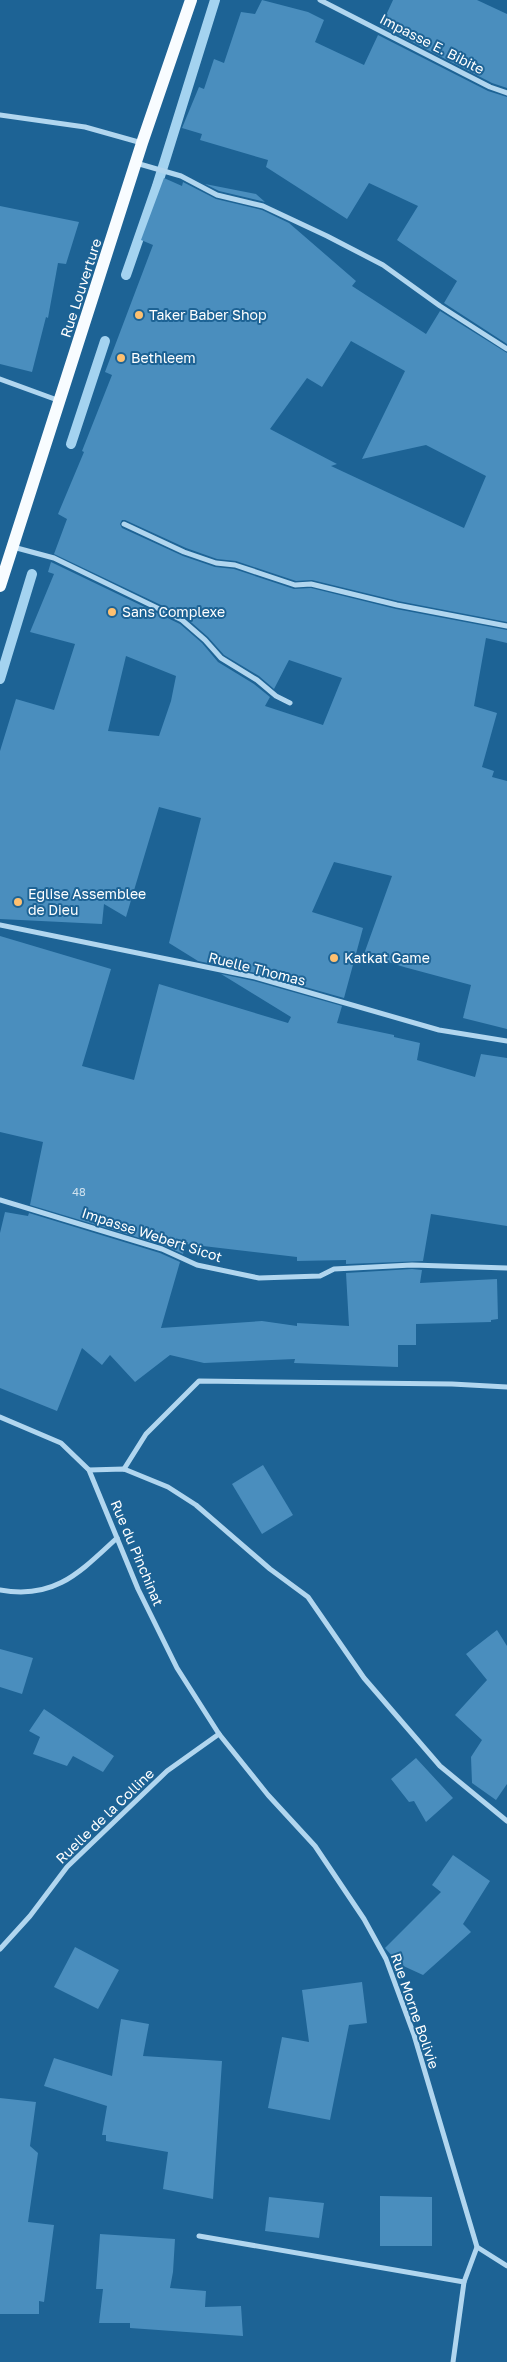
<svg xmlns="http://www.w3.org/2000/svg" width="507" height="2362" viewBox="0 0 507 2362" font-family="'Golos Text',sans-serif">
	<style>
		.lines { fill: none; stroke-linecap: round; stroke-linejoin: round }
		.stream { stroke: #a4d3f0; stroke-width: 10 }
		.building { fill: #4a8ebe; fill-rule: evenodd }
		.minor { stroke: #b1d6ef; stroke-width: 5 }
		.primary { stroke: #f8fcff; stroke-width: 12 }
		.poi-dot { fill: #fec070; stroke: #1d6395; stroke-width: 2 }
		.labels { text-anchor: middle; stroke-width: 4; stroke-linejoin: round; paint-order: stroke }
		.number-label { font-size: 11px; fill: #d2e3ef }
		.street-label { font-size: 14px; fill: #fff; stroke: #1d6395 }
		.poi-label { font-size: 14px; fill: #fff; stroke: #1d6395; text-anchor: start }
	</style>
	<rect width="100%" height="100%" fill="#1d6395"/>
	<g class="lines">
		<g class="stream">
			<polyline points="126,275 157,186 215,0"/>
			<polyline points="71,444 105,341"/>
			<polyline points="0,679 32,574"/>
		</g>
	</g>
	<g class="building">
		<polygon points="262,0 308,12 324,20 315,42 364,65 378,35 488,91 507,97 507,344 444,303 457,281 397,240 418,206 369,183 347,219 266,167 268,160 200,140 202,134 182,128 199,87 204,89 214,59 224,63 241,12 255,14"/>
		<polygon points="393,0 477,0 507,14 507,88 492,83 381,26"/>
		<path d="M164,178L182,186L183,182L216,199L262,210L289,223L356,281L352,286L426,334L440,311L507,353V622L398,601L312,580L296,581L236,561L217,559L186,548L125,520H122L120,524L122,528L183,556L215,567L234,569L294,589L311,588L396,609L507,630V643L486,638L474,706L497,713L482,767L494,771L492,777L507,781V1029L463,1018L471,985L404,967L364,954L392,876L334,862L312,912L363,928L344,998L256,973L198,961L169,943L201,818L159,807L126,917L104,904L102,924L0,919V751L16,699L54,710L75,644L30,632L54,574L48,572L51,562L180,624L202,643L218,662L254,684L270,697L265,706L323,725L342,678L289,660L274,689L259,676L224,655L208,637L184,616L54,554L67,519L58,514L84,452L82,451L112,375L105,372L153,245L141,240ZM351,341L405,371L362,459L426,445L486,476L464,528L331,466L337,464L270,429L307,378L322,387ZM126,656L176,676L171,701L159,736L108,731Z"/>
		<polygon points="205,184 256,194 265,202 219,191"/>
		<polygon points="0,206 79,222 66,264 58,263 48,318 46,317 32,372 0,364"/>
		<polygon points="0,936 111,969 82,1066 134,1080 159,984 288,1023 291,1017 221,974 254,981 342,1006 337,1023 394,1035 394,1037 420,1043 417,1060 475,1077 481,1054 507,1058 507,1226 431,1214 423,1261 346,1264 346,1260 297,1261 297,1257 186,1244 183,1254 163,1245 30,1205 43,1142 0,1132"/>
		<polygon points="5,1212 28,1216 29,1213 160,1253 180,1262 161,1328 262,1321 297,1326 297,1323 349,1326 346,1273 412,1269 422,1270 420,1283 497,1279 498,1319 491,1320 491,1322 416,1324 416,1345 398,1345 398,1367 294,1363 295,1359 204,1363 170,1355 135,1382 110,1355 102,1365 82,1348 57,1411 0,1388 0,1233"/>
		<polygon points="263,1465 293,1515 262,1534 232,1484"/>
		<polygon points="497,1630 507,1646 507,1784 496,1800 472,1783 471,1757 482,1740 455,1715 487,1680 466,1654"/>
		<polygon points="0,1649 33,1658 22,1694 0,1687"/>
		<polygon points="44,1709 114,1756 103,1772 73,1756 67,1766 33,1754 40,1737 29,1731"/>
		<polygon points="416,1758 453,1798 426,1822 414,1801 409,1802 391,1779"/>
		<polygon points="453,1855 490,1881 463,1924 471,1932 423,1975 399,1964 385,1948 441,1892 432,1885"/>
		<polygon points="75,1947 119,1970 98,2009 54,1987"/>
		<polygon points="362,1982 367,2023 349,2025 330,2120 268,2108 282,2037 309,2042 302,1990"/>
		<polygon points="121,2019 149,2024 143,2056 222,2061 213,2199 163,2189 168,2152 106,2141 106,2135 102,2135 107,2106 44,2086 54,2058 112,2076"/>
		<polygon points="0,2098 36,2102 30,2146 38,2153 28,2222 54,2225 44,2302 39,2301 39,2314 0,2314"/>
		<polygon points="380,2196 432,2197 432,2246 380,2246"/>
		<polygon points="269,2197 324,2203 319,2238 265,2231"/>
		<polygon points="100,2234 175,2239 173,2272 170,2288 206,2291 205,2307 241,2306 243,2336 130,2328 130,2323 99,2323 103,2289 96,2289"/>
	</g>
	<g class="lines">
		<g class="minor">
			<polyline points="320,0 490,87 507,93"/>
			<polyline points="0,115 85,127 142,143"/>
			<polyline points="136,163 181,176 217,195 263,206 327,236 383,265 440,306 507,349"/>
			<polyline points="0,379 60,401"/>
			<polyline points="124,524 184,552 216,563 235,565 295,585 311,584 397,605 507,626"/>
			<polyline points="13,547 54,558 182,620 205,640 221,658 257,680 276,696 290,703"/>
			<polyline points="0,925 255,977 439,1030 507,1041"/>
			<polyline points="0,1200 162,1249 197,1265 259,1278 320,1276 334,1269 412,1265 507,1268"/>
			<polyline points="0,1417 61,1443 89,1470 138,1589 177,1668 219,1734 268,1795 315,1846 364,1919 386,1959 414,2035 477,2247 507,2266"/>
			<polyline points="124,1469 146,1434 199,1381 452,1384 507,1387"/>
			<polyline points="89,1470 124,1469 168,1487 196,1505 270,1569 308,1597 364,1678 440,1766 507,1821"/>
			<path d="M0,1590C55,1600 80,1572 117,1538"/>
			<polyline points="0,1949 30,1916 67,1867 167,1771 219,1734"/>
			<polyline points="199,2236 464,2282"/>
			<polyline points="453,2362 464,2282 477,2247"/>
		</g>
		<polyline class="primary" points="0,586 142,143 191,0"/>
	</g>
	<g class="poi-dot">
		<circle cx="139" cy="315" r="5"/>
		<circle cx="121" cy="358" r="5"/>
		<circle cx="112" cy="612" r="5"/>
		<circle cx="18" cy="902" r="5"/>
		<circle cx="334" cy="958" r="5"/>
	</g>
	<g class="labels">
		<g class="number-label">
			<text x="79" y="1196">48</text>
		</g>
		<g class="street-label">
			<text transform="translate(432 44) rotate(27)" y="5">Impasse E. Bibite</text>
			<text transform="translate(81 288) rotate(-72)" y="5">Rue Louverture</text>
			<text transform="translate(257 969) rotate(14)" y="5">Ruelle Thomas</text>
			<text transform="translate(152 1235) rotate(18)" y="5">Impasse Webert Sicot</text>
			<text transform="translate(137 1553) rotate(67)" y="5">Rue du Pinchinat</text>
			<text transform="translate(105 1816) rotate(-44)" y="5">Ruelle de la Colline</text>
			<text transform="translate(415 2011) rotate(71)" y="5">Rue Morne Bolivie</text>
		</g>
		<g class="poi-label">
			<text x="149" y="320">Taker Baber Shop</text>
			<text x="131" y="363">Bethleem</text>
			<text x="122" y="617">Sans Complexe</text>
			<text x="28" y="899">Eglise Assemblee<tspan x="28" dy="16">de Dieu</tspan></text>
			<text x="344" y="963">Katkat Game</text>
		</g>
	</g>
</svg>
